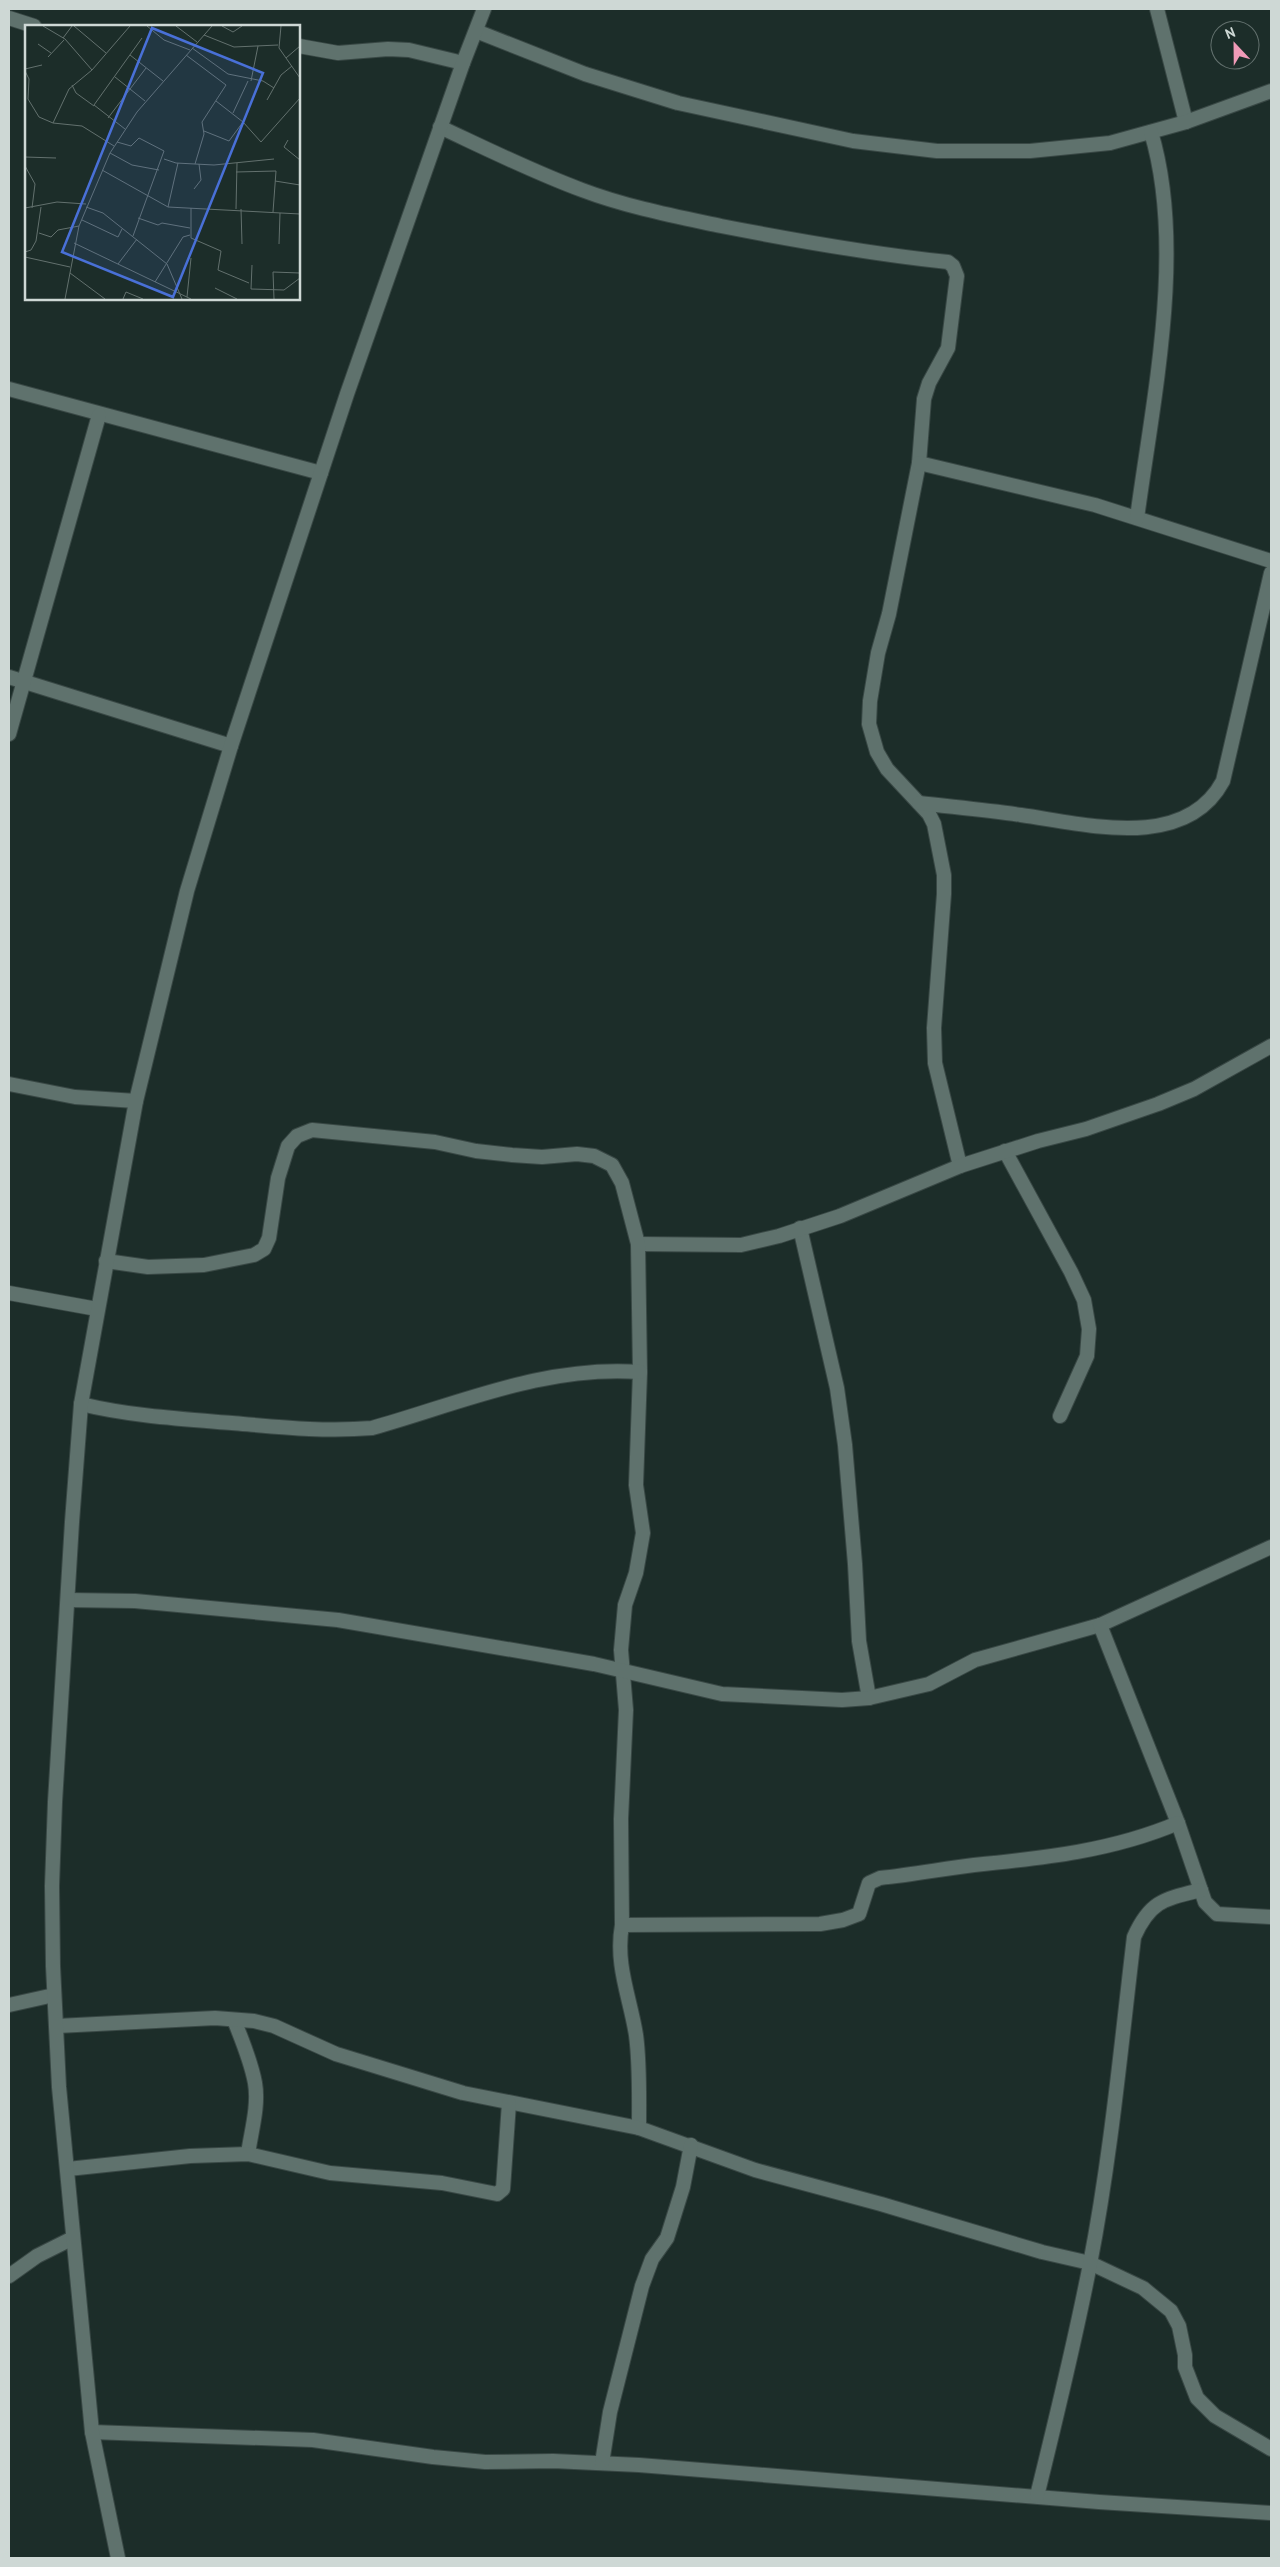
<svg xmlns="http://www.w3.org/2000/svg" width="1280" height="2567" viewBox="0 0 1280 2567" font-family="'PT Sans',sans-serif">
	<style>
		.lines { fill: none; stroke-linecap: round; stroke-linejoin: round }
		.minor-casing { stroke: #394845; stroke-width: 16 }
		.tertiary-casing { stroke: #394845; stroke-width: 16 }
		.minor { stroke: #5f726d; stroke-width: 14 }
		.tertiary { stroke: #5f726d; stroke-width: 14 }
		.inset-road { fill: none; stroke: #63716e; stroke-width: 1 }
		.view { fill: #4970d7; fill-opacity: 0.15; stroke: #4970d7; stroke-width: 2.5 }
		.inset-edge { fill: none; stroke: #ced8d5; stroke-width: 2.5 }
	</style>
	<rect width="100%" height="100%" fill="#1c2d29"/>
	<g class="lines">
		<defs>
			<g id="minor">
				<polyline points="1157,9 1186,122"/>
				<polyline points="9,18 34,26"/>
				<polyline points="476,31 585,74 678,103 853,141 937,151 1030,151 1110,143 1186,122 1271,91"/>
				<polyline points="299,46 338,53 388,49 409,50 463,63"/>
				<path d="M440,127C487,149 533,172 582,190C627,207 674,216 721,226C798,241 871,254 948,262L953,266L957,276L948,348L929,383L924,399L919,463L889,614L878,653L870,701L869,724L877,752L887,769L929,814L934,824L944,875V894L934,1028L935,1063L960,1166"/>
				<polyline points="9,389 321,473"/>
				<polyline points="919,463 1095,505 1271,561"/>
				<path d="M1137,518C1153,399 1186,248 1151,132"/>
				<polyline points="9,677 231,746"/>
				<polyline points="9,734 99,415"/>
				<path d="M919,803C953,807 987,810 1021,815C1085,824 1185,852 1223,781L1271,573"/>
				<polyline points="9,1084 75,1097 136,1101"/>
				<polyline points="1005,1151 1071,1272 1084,1300 1089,1329 1087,1356 1060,1416"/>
				<polyline points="800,1228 837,1388 845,1445 855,1564 859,1641 869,1698"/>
				<polyline points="638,1244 741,1245 779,1236 840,1216 960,1166 1038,1141 1086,1129 1158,1104 1194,1089 1271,1046"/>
				<path d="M106,1261L148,1267L204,1265L254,1255L264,1249L269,1238L278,1178L288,1146L297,1136L312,1130L435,1142L476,1151L512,1155L542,1157L577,1154L594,1156L612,1165L622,1183L638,1244L640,1372L636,1485L643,1533L636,1573L625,1605L621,1650L626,1710L621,1819L622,1925C615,1965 630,1997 636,2035C640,2065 639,2097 639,2128"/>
				<polyline points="9,1293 97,1309"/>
				<path d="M81,1404C130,1416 182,1419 232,1423C279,1427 324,1432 372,1428C461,1403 545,1365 640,1372"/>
				<polyline points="68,1600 135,1601 338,1620 594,1664 722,1694 842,1700 869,1698 929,1684 975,1660 1100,1625 1271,1547"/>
				<polyline points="1100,1625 1178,1823 1205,1902 1217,1914 1271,1917"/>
				<path d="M622,1925L820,1924L843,1920L859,1914L869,1883L880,1878C911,1875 942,1869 974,1865C1044,1858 1112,1851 1178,1823"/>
				<polyline points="9,2005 54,1995"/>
				<path d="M234,2020C242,2040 251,2061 255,2083C259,2106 251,2132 248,2154"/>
				<polyline points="57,2026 215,2018 254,2021 274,2026 336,2054 463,2093 639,2128 755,2170 881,2204 1042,2252 1090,2263 1143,2288 1171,2311 1179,2326 1185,2355 1185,2367 1197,2398 1215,2416 1271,2449"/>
				<polyline points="68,2169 190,2156 248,2154 330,2173 442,2183 497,2194 503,2189 509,2103"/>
				<polyline points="9,2276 37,2256 73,2238"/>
				<polyline points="92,2432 313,2440 433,2457 485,2462 553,2461 639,2465 1099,2502 1271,2513"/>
				<polyline points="602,2463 610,2412 642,2286 652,2259 667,2238 683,2187 691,2145"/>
				<path d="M1037,2496C1056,2419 1075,2342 1090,2264C1111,2156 1121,2046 1134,1937C1150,1901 1164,1899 1201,1890"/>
			</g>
			<polyline id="tertiary" points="118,2558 92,2432 59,2087 53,1966 52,1886 55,1802 72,1522 81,1404 136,1101 187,891 231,746 347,394 463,63 484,9"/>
		</defs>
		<use href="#minor" class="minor-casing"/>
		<use href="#tertiary" class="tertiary-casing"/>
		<use href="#minor" class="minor"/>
		<use href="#tertiary" class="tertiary"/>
	</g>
	<g transform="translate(25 25)">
		<rect width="275" height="275" fill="#1c2d29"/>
		<path class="inset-road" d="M18,1L40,14L67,45M49,1L81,28M122,1L139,15L165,25M151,1L172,17M197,1L208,7L217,1M256,1L254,23L275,53M179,10L209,22L253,20M38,13L47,1M13,19L26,28M167,23L203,49L238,56L249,63M105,30L138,56M161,30L201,60L177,97L179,109L170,139M23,32L39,15M261,33L275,21M0,44L17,40M0,46L4,54L3,74L14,92L28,98L57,101L89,121M90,52L120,76M226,56L233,21M47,60L51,68L69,81M242,75L256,50L267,41M191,76L218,97L236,117L275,73M208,88L223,56M83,93L121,43M28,98L44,64L67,45L105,1M100,104L69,80L117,13M179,106L204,116L218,97M263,115L259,122L275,135M92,117L106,121L114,113L139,126L108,211M85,128L107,140L134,145M0,132L31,133M139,134L151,138L189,140L249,134M0,141L10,159L7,183M77,145L143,182L275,189M211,147L251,146L248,187M250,156L275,160M169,164L176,155L174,139M61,182L78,188L142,239L157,274M143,182L153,138M0,183L32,177L61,179M166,183V213L196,226L193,245L224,258M211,184L212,138M216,184L217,219M113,193L133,200L137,198L165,203M57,195L93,212L97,204M14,208L26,212L33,205L54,201M49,218L166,274M254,219L255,188M0,227L6,225L11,216L16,182M0,232L45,242M93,239L112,214M227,240L226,264L259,265L275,253M45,248L80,274M130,257L158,212L165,210M190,263L212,274M162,272L166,233M40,274L54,201L85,128L112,87L187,1M98,274L101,267L118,274M249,274L248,247L275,248"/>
		<path class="view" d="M127,3L238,48L148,272L37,227Z"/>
		<rect width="275" height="275" class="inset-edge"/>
	</g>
	<rect width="1280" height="2567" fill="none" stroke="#ced8d5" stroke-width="20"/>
	<g transform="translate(1235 45) rotate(338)"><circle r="24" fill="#1c2d29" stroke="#63716e"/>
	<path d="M0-4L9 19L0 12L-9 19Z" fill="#f09ab7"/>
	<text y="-8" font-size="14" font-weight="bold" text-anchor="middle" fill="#ced8d5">N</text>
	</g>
</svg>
